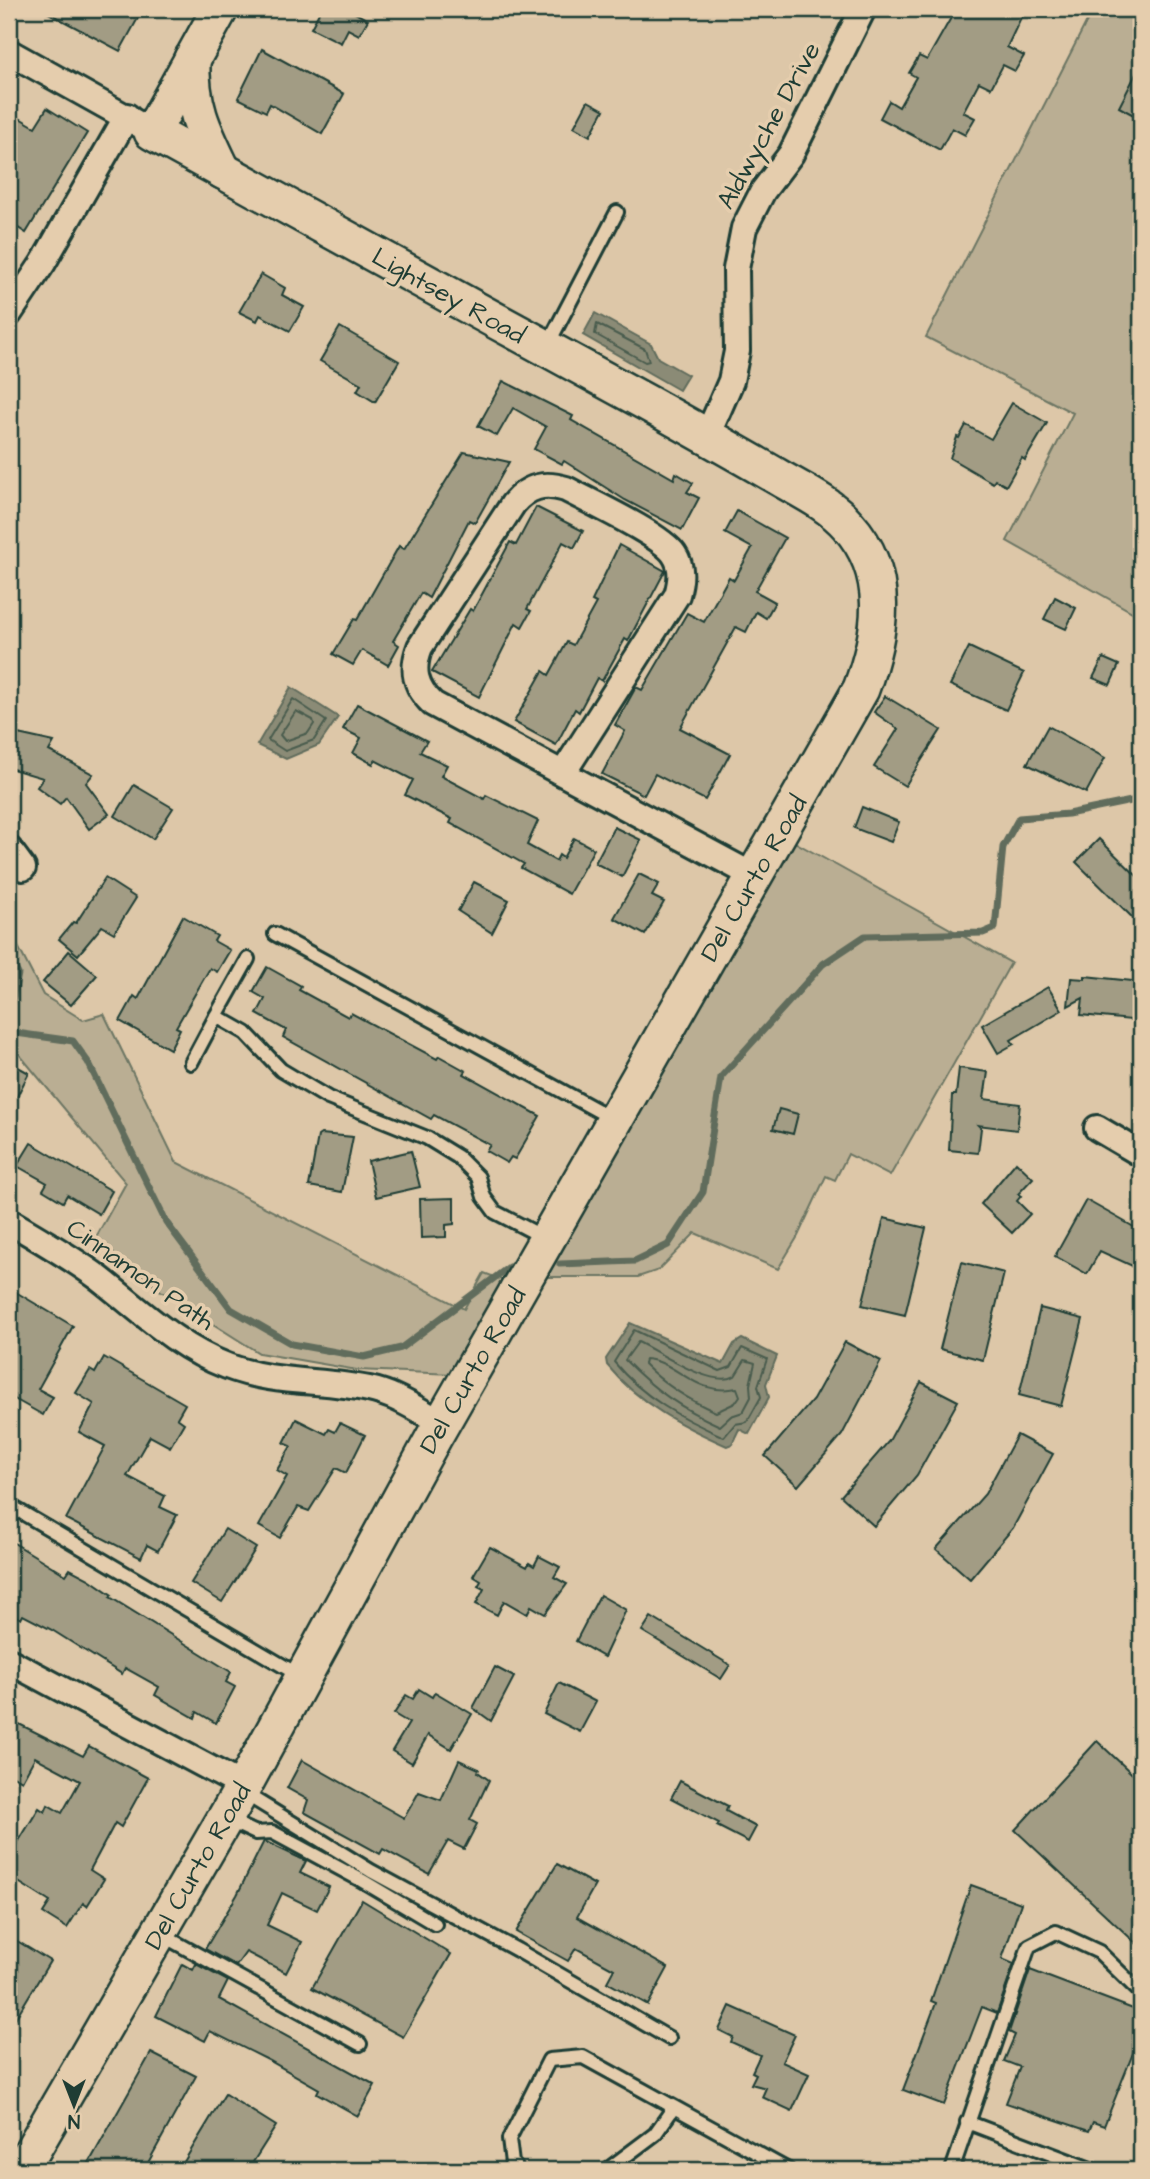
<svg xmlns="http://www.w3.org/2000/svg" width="1150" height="2179" viewBox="0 0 1150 2179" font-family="'Architects Daughter',sans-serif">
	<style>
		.green { fill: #baae93; stroke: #6c7664; stroke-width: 2 }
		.water { fill: #8b8b76; stroke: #606c5c; stroke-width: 2 }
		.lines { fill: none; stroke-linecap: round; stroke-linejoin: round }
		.shore { stroke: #4a5c4e; stroke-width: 2 }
		.stream { stroke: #606c5c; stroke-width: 7 }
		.building { fill: #a29c84; stroke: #1f3d34; stroke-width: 2 }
		.lane-casing { stroke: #1f3d34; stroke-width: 18 }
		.street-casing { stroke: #1f3d34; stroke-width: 30 }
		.secondary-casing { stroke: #1f3d34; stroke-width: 40 }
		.lane { stroke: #e5cdad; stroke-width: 12 }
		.street { stroke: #e5cdad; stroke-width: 24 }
		.secondary { stroke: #e5cdad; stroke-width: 35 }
		.labels { text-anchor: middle; stroke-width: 7; stroke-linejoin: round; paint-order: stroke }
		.street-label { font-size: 26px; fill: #1f3d34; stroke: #e5cdad }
	</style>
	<rect width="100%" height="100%" fill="#ddc7a8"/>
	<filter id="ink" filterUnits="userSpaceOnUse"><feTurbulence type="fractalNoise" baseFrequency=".0143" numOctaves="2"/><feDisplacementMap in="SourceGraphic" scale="14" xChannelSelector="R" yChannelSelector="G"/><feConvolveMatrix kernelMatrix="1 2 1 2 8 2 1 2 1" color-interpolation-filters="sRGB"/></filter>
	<g filter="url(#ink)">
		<g class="green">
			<polygon points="1093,9 1141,9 1141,617 1007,541 1073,413 926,337"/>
			<polygon points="791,840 1011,963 890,1176 848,1154 835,1180 826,1176 798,1236 778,1269 695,1233 659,1270 638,1277 547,1277"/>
			<polygon points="9,929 43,995 83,1020 104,1014 176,1162 464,1309 484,1273 508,1282 454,1374 357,1370 259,1353 161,1291 95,1239 126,1183 19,1054 9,1046"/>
		</g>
		<g class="water">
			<polygon points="595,313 651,344 658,358 688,375 679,390 583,335"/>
			<polygon points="291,687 338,717 319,745 286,759 257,745"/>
			<path d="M630,1323L723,1364L734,1344L742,1339L777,1356L766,1384L769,1397L749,1434L739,1429L732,1444L727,1446C682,1426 639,1404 607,1365L606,1359Z"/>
		</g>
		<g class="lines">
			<g class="shore">
				<polygon points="597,324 645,349 649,361 645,362 595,334"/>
				<polygon points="293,699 326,721 314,740 285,751 268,740"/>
				<polygon points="296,711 313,720 314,724 308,733 285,741 280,735"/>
				<path d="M634,1330L720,1371L731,1367L742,1348L767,1359L758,1386L761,1397L747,1422L735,1424L724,1437C683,1419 643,1398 614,1362Z"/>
				<path d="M638,1342C661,1353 712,1389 735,1376L745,1360L755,1363L750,1385L751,1397L743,1412L731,1416L720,1426C682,1409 654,1390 625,1360Z"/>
				<path d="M645,1359C678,1361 694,1397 737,1388L740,1396L735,1403L716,1412C688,1400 666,1386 644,1364Z"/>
			</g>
			<g class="stream">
				<polyline points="9,958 18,974 9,1017"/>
				<polyline points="9,1024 16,1033 73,1041 88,1062 166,1222 231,1309 292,1344 364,1357 401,1348 509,1267"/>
				<polyline points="560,1264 635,1261 668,1245 703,1192 721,1077 823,964 865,936 983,933 995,928 1003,847 1019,818 1068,814 1141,799"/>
			</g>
		</g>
		<g class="building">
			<polygon points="41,9 143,9 120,51"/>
			<polygon points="321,9 348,9 368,20 359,35 348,29 341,43 311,28"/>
			<polygon points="956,9 1025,9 1007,47 1024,56 1015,71 1003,65 991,88 979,82 963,112 975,118 965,135 952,128 940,150 880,118 889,101 899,107 916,77 909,73 919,56 927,60"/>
			<polygon points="262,49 344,94 322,134 270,104 266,112 238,98"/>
			<polygon points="1141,64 1141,119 1119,107"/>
			<polygon points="588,101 604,110 590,136 574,127"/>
			<polygon points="47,108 87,133 26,233 9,222 9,112 35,127"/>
			<polygon points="261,274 285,288 282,295 304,307 290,331 260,315 257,321 239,312"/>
			<polygon points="340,327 399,361 375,402 357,391 361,384 320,361"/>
			<polygon points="503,381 573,416 571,420 674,479 676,473 693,483 687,492 699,498 682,530 625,500 564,461 562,464 534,449 546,427 513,408 497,436 478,426"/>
			<polygon points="1012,403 1047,423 1025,460 1022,458 1006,486 995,480 993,483 950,458 957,437 959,438 966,425 991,439"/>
			<polygon points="464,452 509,462 475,523 469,520 429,598 421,593 393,641 399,645 388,665 362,650 353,665 333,654 354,619 357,620 399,546 404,549"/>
			<polygon points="536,507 583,531 574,548 563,542 527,609 531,611 522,627 516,623 479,697 432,672 470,609 473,611 510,542 516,545"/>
			<polygon points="737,511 785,538 755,591 775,602 766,618 756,612 746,632 736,627 680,728 730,754 705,800 655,774 644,795 602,774 625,731 615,725 636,687 642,690 687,613 704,622 729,577 734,580 752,548 725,533"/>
			<polygon points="619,545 665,571 628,641 625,639 602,681 597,678 579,712 575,709 556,745 514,722 543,671 549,675 567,642 573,645 596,603 592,601"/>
			<polygon points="1055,597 1076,608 1066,629 1044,619"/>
			<polygon points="969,647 1024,673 1006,710 950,685"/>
			<polygon points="1103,658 1119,665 1110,685 1093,678"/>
			<polygon points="885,696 941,730 905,786 874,767 898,729 874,712"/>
			<polygon points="357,704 427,741 420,752 447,765 441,776 484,799 486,795 538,821 527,845 556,861 559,855 563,858 574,838 594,849 569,894 521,868 524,864 450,823 452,819 405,795 413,780 375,760 373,764 353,753 361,738 343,729"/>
			<polygon points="1048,726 1105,758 1086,793 1027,764"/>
			<polygon points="9,732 54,742 49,751 93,774 86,783 109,814 89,829 66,797 60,804 37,787 43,778 9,768"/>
			<polygon points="134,785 173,808 153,839 115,816"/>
			<polygon points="862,807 899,822 891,842 854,828"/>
			<polygon points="614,827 641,840 622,877 595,863"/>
			<polygon points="1099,839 1141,880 1141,926 1076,862"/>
			<polygon points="639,874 659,884 652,896 664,902 645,935 614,918"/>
			<polygon points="105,878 136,898 114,933 102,926 78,955 59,939 73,922 76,923"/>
			<polygon points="474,882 509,900 492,933 458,911"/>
			<polygon points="183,916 217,936 214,941 230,950 217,972 210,968 176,1027 180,1029 170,1049 120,1021 134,996 138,999"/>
			<polygon points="69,951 97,975 71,1005 43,982"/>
			<polygon points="267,967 301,986 299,990 348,1017 351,1013 437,1059 439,1056 466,1071 464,1074 540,1116 515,1159 511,1157 507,1163 486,1151 490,1145 434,1115 431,1119 283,1037 286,1030 257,1014 265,999 253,992"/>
			<polygon points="1085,976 1141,982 1141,1021 1081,1015 1083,998 1068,1006 1071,978 1085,979"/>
			<polygon points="1048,987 1062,1010 1011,1040 1014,1044 998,1053 982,1025"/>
			<polygon points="9,1062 29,1073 9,1112"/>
			<polygon points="959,1068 988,1072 984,1099 1020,1104 1017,1130 978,1125 981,1128 978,1153 949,1150 952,1095 956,1095"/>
			<polygon points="779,1109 798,1114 793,1134 773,1129"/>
			<polygon points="321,1134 353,1137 342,1192 309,1186 318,1136"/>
			<polygon points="31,1143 112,1191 99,1214 67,1195 63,1202 43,1190 47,1183 17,1166"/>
			<polygon points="411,1151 420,1187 376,1197 368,1161"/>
			<polygon points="1016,1162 1033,1178 1018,1194 1021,1196 1017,1201 1030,1214 1012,1233 981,1204"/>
			<polygon points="454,1198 454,1224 446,1225 446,1237 421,1238 420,1199"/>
			<polygon points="1086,1200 1141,1231 1141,1270 1100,1251 1087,1274 1055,1256"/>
			<polygon points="884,1218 926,1228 905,1315 862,1305"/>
			<polygon points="962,1262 1004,1273 983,1360 940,1349"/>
			<polygon points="9,1288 73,1326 38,1389 53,1397 43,1415 9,1396"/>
			<polygon points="1040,1308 1083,1319 1061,1406 1019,1395"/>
			<polygon points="845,1342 881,1361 842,1435 798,1486 765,1456 813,1400"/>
			<polygon points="104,1357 185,1404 177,1418 184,1423 170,1447 150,1436 127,1476 165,1496 160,1507 177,1515 158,1551 147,1545 141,1558 66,1519 105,1446 79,1432 94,1404 76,1393 90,1370 95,1373"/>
			<polygon points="921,1382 958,1401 917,1475 874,1526 841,1496 889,1441"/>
			<polygon points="296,1419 326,1434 329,1429 335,1432 340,1423 365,1435 346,1473 336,1468 309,1511 298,1507 280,1538 259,1526 287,1476 277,1470 291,1446 284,1443"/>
			<polygon points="1017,1435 1053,1454 1013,1528 970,1579 936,1549 985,1494"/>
			<polygon points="225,1529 256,1548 222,1602 191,1583"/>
			<polygon points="9,1540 66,1575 70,1569 89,1579 112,1595 110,1597 231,1672 226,1682 235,1687 216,1723 197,1712 195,1718 155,1695 159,1687 125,1668 122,1674 52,1630 23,1615 21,1619 9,1612"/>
			<polygon points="490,1547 527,1567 529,1563 534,1566 539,1556 560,1567 554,1577 567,1584 545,1614 531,1606 527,1614 504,1601 497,1615 476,1604 484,1589 478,1586 481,1581 473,1576"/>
			<polygon points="600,1595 626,1610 604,1657 576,1641"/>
			<polygon points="651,1617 730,1665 721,1679 642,1631"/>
			<polygon points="495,1667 514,1677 491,1721 473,1708"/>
			<polygon points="559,1683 596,1702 580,1732 544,1714"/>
			<polygon points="419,1689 432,1697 435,1692 472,1714 451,1749 428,1735 412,1763 392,1751 409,1723 394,1714 406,1695 413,1699"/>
			<polygon points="9,1719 83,1756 89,1746 148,1778 121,1827 115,1823 90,1870 104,1879 87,1906 83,1903 67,1928 43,1913 50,1902 9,1876 9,1857 39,1808 45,1812 48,1805 62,1813 80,1781 35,1757 22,1781 9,1774"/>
			<polygon points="1097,1741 1141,1782 1141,1948 1015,1830"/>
			<polygon points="302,1760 404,1818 419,1792 441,1800 459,1760 479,1769 478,1772 489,1780 470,1820 477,1824 464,1849 448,1841 429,1874 383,1849 380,1854 304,1812 308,1800 287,1788"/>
			<polygon points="680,1781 728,1806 726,1811 756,1827 748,1842 717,1826 719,1823 671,1798"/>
			<polygon points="264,1841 306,1861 300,1873 329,1887 317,1910 282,1893 267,1925 302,1942 286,1973 246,1952 236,1966 205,1949 237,1895"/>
			<polygon points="557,1864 595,1885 577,1917 668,1968 648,2005 607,1982 614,1969 576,1948 568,1961 516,1932"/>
			<polygon points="971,1885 1021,1903 1002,1959 1014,1964 997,2013 982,2007 944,2105 903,2090 936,2003 931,2001"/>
			<polygon points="362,1900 451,1954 403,2037 312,1988"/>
			<polygon points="9,1936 50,1961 9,2029"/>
			<polygon points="182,1964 193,1970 196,1964 228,1981 219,1999 375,2085 358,2116 317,2093 319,2089 270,2061 210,2031 205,2041 156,2016"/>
			<polygon points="1030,1970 1141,2012 1141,2033 1104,2126 1093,2122 1089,2131 1006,2103 1020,2067 1004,2061 1015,2035 1009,2032"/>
			<polygon points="730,2006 795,2035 782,2062 809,2074 792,2111 762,2097 766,2088 751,2084 756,2074 752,2072 760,2055 731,2042 733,2037 719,2030"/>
			<polygon points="151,2053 196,2076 144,2170 85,2170"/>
			<polygon points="225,2094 276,2126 248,2170 179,2170"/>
		</g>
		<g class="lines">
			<defs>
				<g id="lane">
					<polyline points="546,348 617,212"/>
					<polyline points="275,934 615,1120"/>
					<polyline points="248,959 216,1016 246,1033 281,1070 328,1098 427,1138 458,1157 478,1177 484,1197 495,1212 545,1238"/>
					<polyline points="191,1063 216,1016"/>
					<polyline points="9,1505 302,1677"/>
					<polyline points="244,1793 371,1871 517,1950 669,2038"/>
					<polyline points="228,1820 256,1833 272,1832 361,1880 435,1924"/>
					<polyline points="162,1935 360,2044"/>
					<polyline points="967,2122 1093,2170"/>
					<polyline points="518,2170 512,2163 509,2139 549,2060 583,2057 788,2170"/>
					<polyline points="607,2170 655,2134 672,2110"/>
					<polyline points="952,2170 1029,1946 1056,1932 1099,1952 1141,1993"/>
				</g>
				<g id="street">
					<polyline points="9,52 140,125"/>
					<polyline points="9,314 43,263 127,116"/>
					<polyline points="707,436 731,381 737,351 736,269 744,228 763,191 791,154 863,9"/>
					<path d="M563,773L677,595C681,581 683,567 674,554C660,534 590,502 566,489C544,482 528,486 513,504L420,647C411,670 415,687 433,704L754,876"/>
					<polyline points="9,849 23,868"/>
					<polyline points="1097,1128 1141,1154"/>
					<path d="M9,1221C39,1239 71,1257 99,1278C140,1310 177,1347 227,1366C273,1384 321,1379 369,1389C395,1394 418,1410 442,1423"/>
					<polyline points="9,1661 243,1786"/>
				</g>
				<g id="secondary">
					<path d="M192,59C190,105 204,132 223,171"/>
					<path d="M21,2170L241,1791L434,1437L861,689C882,633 891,573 848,525C830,504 802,491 778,477C735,452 692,428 649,404C483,314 318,223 152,132L220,9"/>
				</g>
			</defs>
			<use href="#lane" class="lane-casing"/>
			<use href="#street" class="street-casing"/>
			<use href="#secondary" class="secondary-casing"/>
			<use href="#lane" class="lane"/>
			<use href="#street" class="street"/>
			<use href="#secondary" class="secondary"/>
		</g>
	</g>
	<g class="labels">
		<g class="street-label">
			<text transform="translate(768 125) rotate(-61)" y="9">Aldwyche Drive</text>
			<text transform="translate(449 295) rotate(29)" y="9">Lightsey Road</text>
			<text transform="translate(753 878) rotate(-60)" y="9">Del Curto Road</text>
			<text transform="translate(141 1274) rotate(35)" y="9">Cinnamon Path</text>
			<text transform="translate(472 1370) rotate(-60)" y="9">Del Curto Road</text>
			<text transform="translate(197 1866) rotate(-60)" y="9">Del Curto Road</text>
		</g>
	</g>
	<rect width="1150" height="2179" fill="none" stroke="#e5cdad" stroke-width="35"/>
	<rect x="18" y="18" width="1115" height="2144" fill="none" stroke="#1f3d34" stroke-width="2.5" filter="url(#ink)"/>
	<g transform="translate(74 2105) rotate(180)" stroke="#e5cdad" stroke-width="5" paint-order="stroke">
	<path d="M0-5L12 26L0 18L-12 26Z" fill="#1f3d34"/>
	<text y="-10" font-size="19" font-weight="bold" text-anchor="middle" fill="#1f3d34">N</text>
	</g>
</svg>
